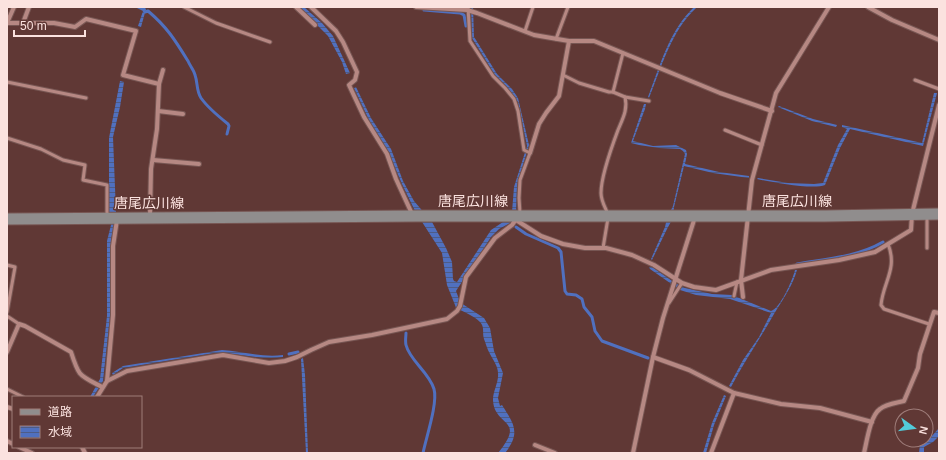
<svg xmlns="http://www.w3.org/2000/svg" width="946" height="460" viewBox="0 0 946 460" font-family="Helvetica,'Noto Sans JP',sans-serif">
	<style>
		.water { fill: url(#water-rules) }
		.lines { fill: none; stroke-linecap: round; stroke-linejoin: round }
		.stream { stroke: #5070bf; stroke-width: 3 }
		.lane-casing { stroke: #775653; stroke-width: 5 }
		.street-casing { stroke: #775653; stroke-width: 6 }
		.secondary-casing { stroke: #775653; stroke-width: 13 }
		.lane { stroke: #b68883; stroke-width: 3 }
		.street { stroke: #b68883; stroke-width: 4 }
		.secondary { stroke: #908d8d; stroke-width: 11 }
		.labels { text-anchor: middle; stroke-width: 3; stroke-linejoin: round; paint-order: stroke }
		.street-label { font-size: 14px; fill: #fbe2df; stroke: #603835 }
	</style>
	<defs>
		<pattern id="water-rules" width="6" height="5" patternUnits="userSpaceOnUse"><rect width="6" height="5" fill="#5070bf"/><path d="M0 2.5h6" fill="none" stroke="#4e5c87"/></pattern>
	</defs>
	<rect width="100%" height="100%" fill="#603835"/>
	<g class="water">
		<polygon points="135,7 144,7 146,9 141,27 138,26 143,11"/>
		<polygon points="299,7 304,7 322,23 333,36 350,73 346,74 342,62 328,36"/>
		<path d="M471,7H473L474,37L476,40L497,74L512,89L518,98L529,145L517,185L516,214L510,223L499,229L491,237L456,291L459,299L461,303L484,318L490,328L494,351L503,373L498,398L500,406L502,405C514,424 521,433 505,453H498C527,418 494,427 493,400C493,391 499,382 498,373C498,366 493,360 490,354C487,349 486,344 484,339C482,333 485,327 480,322C474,316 464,312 456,308L455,305L447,285L442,253L415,211L402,184L388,151L369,120L354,88L356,87L371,118L391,149L403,181L414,201L432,222L446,248L452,262L453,279L454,281L457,282L491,230L506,220L512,212L514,187L527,146L518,102L507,87L495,75L472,38Z"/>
		<path d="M694,7H697C671,31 662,66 649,98L648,97C660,66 669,31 694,7Z"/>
		<polygon points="120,81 124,82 120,107 113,137 116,213 111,240 110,316 103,381 93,397 90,397 100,379 107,316 107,241 111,225 109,213 109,138"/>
		<path d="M934,93H937L923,146L850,129L840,148L825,185C813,190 771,182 757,179L758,178L788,183L814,184L823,183L838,145L847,129L842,127V125L922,143Z"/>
		<polygon points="644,104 646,104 645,109 633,141 653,146 676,145 686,150 687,154 685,164 719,172 749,176 749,178 713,173 684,166 674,207 673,218 667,229 652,260 651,259 665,227 667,218 673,206 685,154 683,151 680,149 659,148 639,145 631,143"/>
		<polygon points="779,106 813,119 837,125 836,127 812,121 778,107"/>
		<path d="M649,267H652L675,283L685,288L712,294L732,295L771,311C780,309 793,279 795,270H797C792,287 783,299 774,314C760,339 744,362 731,387L729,386L743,360L759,337L771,313L730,299L696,295L680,290L650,269Z"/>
		<path d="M222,350C242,351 262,358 283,355V357C261,361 238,352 214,353L123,368L113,375L112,373L123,366Z"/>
		<polygon points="303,358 305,375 308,453 306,453 301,359"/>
		<polygon points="724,395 726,396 714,425 706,453 703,453 712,423"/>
		<polygon points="939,428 939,436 933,442 924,447 924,453 919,453 920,444 931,437"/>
	</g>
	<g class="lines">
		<g class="stream">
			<polyline points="424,10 460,13 464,15 466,26"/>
			<path d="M145,12L148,11C167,27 175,40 188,61C190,66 194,70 195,75C198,83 196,90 201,98C208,108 218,116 228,124L229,126L227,134"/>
			<polyline points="516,227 526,234 558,248 561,252 565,291 567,294 576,295 582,299 584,307 592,317 595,331 602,341 648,358"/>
			<path d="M797,264C826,259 857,257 883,242"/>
			<path d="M406,333C406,336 405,341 406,345C410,361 429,372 434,389C438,403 426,438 423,453"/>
			<polyline points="289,354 298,352"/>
		</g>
		<defs>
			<g id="lane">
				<polyline points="184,7 216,23 270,42"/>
				<polyline points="468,7 470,41 493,76 505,88 514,99 518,111 524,150 530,153 520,180 519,198 520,213"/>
				<polyline points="525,31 533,7"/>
				<polyline points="556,39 568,7"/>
				<polyline points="563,75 579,83 609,92 613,92"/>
				<polyline points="915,80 939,89"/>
				<polyline points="7,82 86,98"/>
				<polyline points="625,97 649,101"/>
				<polyline points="725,130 762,145"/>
				<polyline points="7,138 41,149 63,160 85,165 83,180 107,185 107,217"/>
				<path d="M608,214C605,207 601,201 601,193C601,176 612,146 618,130C623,118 628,109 625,97L613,92L623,53"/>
				<polyline points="927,216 927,248"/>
				<path d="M888,244C898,269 883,282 881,305L884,309L929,324"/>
				<polyline points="603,248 608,218"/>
				<polyline points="7,265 15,267 7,312"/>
				<polyline points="734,296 737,282"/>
				<polyline points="669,303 682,283"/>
				<polyline points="7,316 19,324"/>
				<polyline points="7,389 23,397"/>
			</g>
			<g id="street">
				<polyline points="296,7 315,25"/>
				<polyline points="311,7 336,31 343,42 357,72 355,80 349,85 364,117 387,154 396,179 413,216"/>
				<polyline points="416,7 467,10 477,13 534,35 569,41 594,41 720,93 772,111"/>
				<polyline points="868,7 892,20 939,40"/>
				<polyline points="7,23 54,23 75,27 86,19 136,31 123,75 159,84"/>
				<polyline points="7,23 14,7"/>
				<polyline points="23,23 29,7"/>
				<polyline points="158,111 183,114"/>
				<polyline points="530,153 539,124 546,113 559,96 569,41"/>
				<polyline points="153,160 199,164"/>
				<polyline points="150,216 151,169 157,129 159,84 163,70"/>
				<polyline points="516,220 541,236 563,244 585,248 606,248 632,255 654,265 682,283 694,287 716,290 771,270 839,260 875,252 911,230 912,214 939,105"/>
				<polyline points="743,297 741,280 752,180 776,93 829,7"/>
				<path d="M7,352L19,324L25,326L71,352C79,377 79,375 102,387"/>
				<polyline points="653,357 689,370 734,393 711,453"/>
				<polyline points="107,381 113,315 113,246 117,220"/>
				<polyline points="734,393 781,404 820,408 872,422"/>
				<polyline points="97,397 107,381 127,371 223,355 269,363 285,361 297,357 311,350 329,342 372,335 447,319 457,311 460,306 466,277 495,238 512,225 517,218"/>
				<polyline points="7,407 13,409"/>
				<polyline points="7,441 13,444"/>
				<polyline points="535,445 555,453"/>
				<polyline points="19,447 32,453"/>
				<polyline points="82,447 85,453"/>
				<polyline points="633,453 653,357 663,318 695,217"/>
				<path d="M864,453C867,441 870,416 880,409C886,404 896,403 904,401L918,368L920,354L934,312L939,313"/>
			</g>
			<polyline id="secondary" points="7,219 418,216 825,216 939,214"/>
		</defs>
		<use href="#lane" class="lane-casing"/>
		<use href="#street" class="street-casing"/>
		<use href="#secondary" class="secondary-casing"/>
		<use href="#lane" class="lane"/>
		<use href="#street" class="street"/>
		<use href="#secondary" class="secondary"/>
	</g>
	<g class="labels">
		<g class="street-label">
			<text x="473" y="206">唐尾広川線</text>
			<text x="797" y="206">唐尾広川線</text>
			<text x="149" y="208">唐尾広川線</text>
		</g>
	</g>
	<rect width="946" height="460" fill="none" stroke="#fbe2df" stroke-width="16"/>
	<rect x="12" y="396" width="130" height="52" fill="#603835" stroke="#9e7c79"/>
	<rect x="20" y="409" width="20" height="6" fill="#908d8d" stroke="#9e7c79"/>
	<text x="48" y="416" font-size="12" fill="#fbe2df">道路</text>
	<rect x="20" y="426" width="20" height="12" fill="url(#water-rules)" stroke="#9e7c79"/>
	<text x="48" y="436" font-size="12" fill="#fbe2df">水域</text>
	<g transform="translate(914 428) rotate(104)"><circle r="19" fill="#603835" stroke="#9e7c79"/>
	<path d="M0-3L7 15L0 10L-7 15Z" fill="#52cbd9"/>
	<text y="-6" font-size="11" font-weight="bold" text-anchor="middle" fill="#fbe2df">N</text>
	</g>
	<path d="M14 30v6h71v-6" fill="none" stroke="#fbe2df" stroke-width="2"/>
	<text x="20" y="30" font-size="12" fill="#fbe2df" stroke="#603835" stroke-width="3" paint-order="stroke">50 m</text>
</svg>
